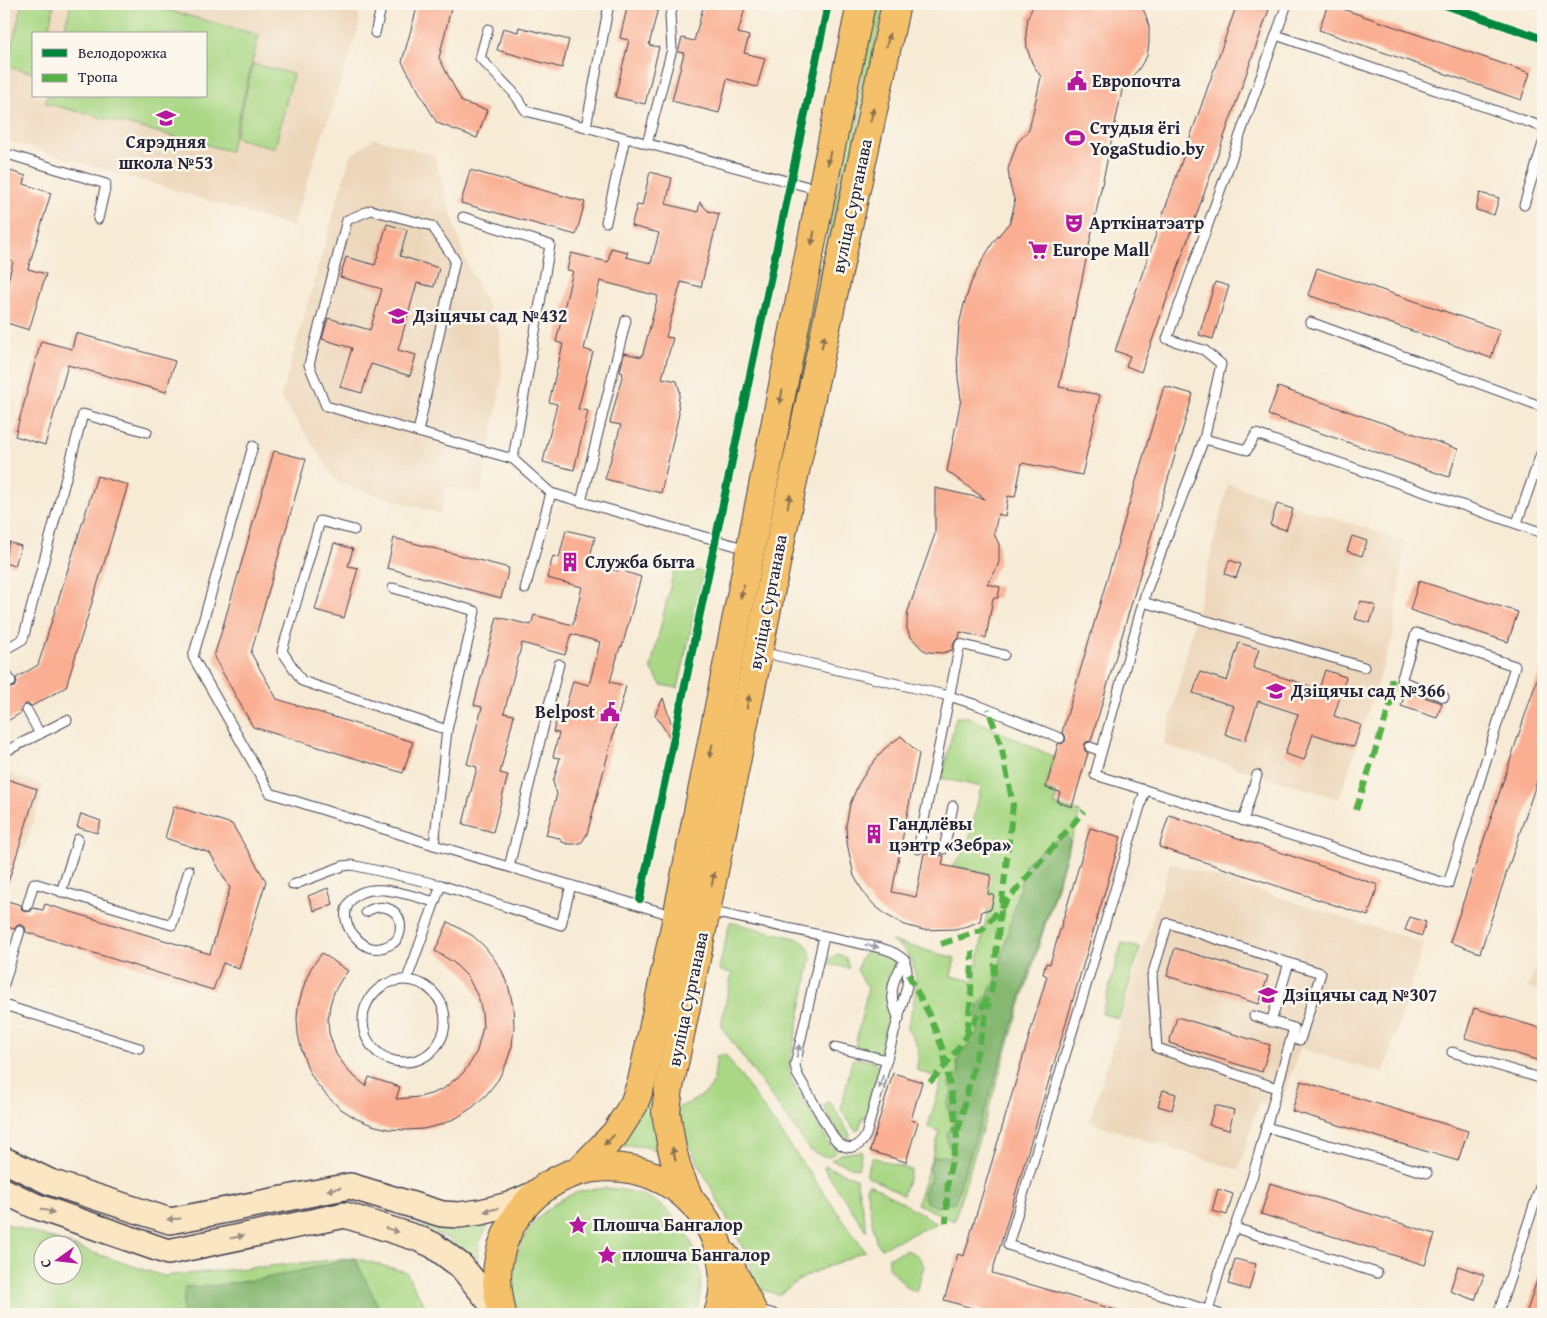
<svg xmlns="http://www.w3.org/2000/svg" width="1547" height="1318" viewBox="0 0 1547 1318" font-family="'Gentium Book Plus',serif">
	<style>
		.built { fill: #edd7bb; fill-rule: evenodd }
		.green { fill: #a9d784; stroke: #667c60 }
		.forest { fill: #86b872; stroke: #546d56 }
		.building { fill: #faaf93 }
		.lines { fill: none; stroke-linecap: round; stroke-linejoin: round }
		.service-casing { stroke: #424052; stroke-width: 11 }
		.secondary-casing { stroke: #424052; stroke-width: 28 }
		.primary-casing { stroke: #424052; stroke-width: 30 }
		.service { stroke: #fff; stroke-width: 9 }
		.secondary { stroke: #fbe6c3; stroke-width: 25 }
		.primary { stroke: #f4c16a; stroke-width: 28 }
		.quiet { stroke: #55b146; stroke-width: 6; stroke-dasharray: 12 6; stroke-linecap: butt }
		.cycleway-casing { stroke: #fbf7ec; stroke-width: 11 }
		.cycleway { stroke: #00873e; stroke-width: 8 }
		.oneway { fill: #8b7252 }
		.oneway2 { fill: #9c9ca7 }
		.oneway3 { fill: #998e86 }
		.labels { text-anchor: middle; stroke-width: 5; stroke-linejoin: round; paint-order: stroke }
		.poi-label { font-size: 18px; font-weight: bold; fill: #22223b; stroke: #fbf7ec; text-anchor: start }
		.street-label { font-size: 18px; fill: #22223b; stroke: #fbf7ec }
	</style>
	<rect width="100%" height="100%" fill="#fbf7ec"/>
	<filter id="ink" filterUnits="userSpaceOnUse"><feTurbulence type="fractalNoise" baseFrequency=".02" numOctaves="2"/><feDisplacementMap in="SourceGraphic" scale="10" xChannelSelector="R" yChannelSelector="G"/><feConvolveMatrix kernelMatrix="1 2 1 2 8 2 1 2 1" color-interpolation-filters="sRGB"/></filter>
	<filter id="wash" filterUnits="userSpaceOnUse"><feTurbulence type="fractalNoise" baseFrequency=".0096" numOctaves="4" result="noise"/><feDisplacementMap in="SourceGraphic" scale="20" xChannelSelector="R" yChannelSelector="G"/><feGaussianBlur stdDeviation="1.12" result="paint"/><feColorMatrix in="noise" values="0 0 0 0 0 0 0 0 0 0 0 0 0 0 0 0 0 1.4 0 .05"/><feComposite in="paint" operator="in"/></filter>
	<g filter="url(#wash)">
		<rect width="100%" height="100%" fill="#f7ebd6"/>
		<g class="built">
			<path d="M4,4H354L360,19L357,33L292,227L175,190L4,140ZM34,34H206V96H34Z"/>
			<polygon points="374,138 434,155 463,253 499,332 502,378 481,494 448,487 440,514 338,483 281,397 350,156"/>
			<polygon points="1228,484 1405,541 1393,636 1339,799 1164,745"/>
			<polygon points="4,773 44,785 24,850 4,844"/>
			<polygon points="1170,863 1424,943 1383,1074 1300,1048 1281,1107 1259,1102 1239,1170 1089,1122"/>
			<polygon points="1543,944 1543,991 1528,988"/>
		</g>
		<g class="green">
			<polygon points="22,4 43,4 54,6 47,34 34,34 34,73 7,67"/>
			<polygon points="71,4 145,4 259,35 230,151 45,103 47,96 206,96 206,34 63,34"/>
			<polygon points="877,4 884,4 746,657 738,655"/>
			<polygon points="253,64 293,74 275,148 235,138"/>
			<polygon points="675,566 704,572 678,688 661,685 651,668"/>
			<path d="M956,717H968L1054,757L1045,789L1057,793L1055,805L1080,812L954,1221L917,1204L940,1132L928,1127L942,1079L916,1070C921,1051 918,1045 907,1029C913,1004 925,972 904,950C901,946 895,944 891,941L955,958L951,976L974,981L991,894L985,892L989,874L952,866L967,849L981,787L942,778Z"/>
			<path d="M730,922L795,938C806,942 810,947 811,959L789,1067L791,1079L795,1087L831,1146L837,1152C825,1160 822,1156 810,1150L722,1028V1020L732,973L721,971L719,968Z"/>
			<polygon points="1122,943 1140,948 1119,1019 1102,1013"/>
			<path d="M869,951C878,950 900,953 894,967C892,973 887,978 886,985C884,998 887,1009 893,1020L888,1031L883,1050L879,1053L855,1046L868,988L857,970C860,962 860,954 869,951Z"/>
			<polygon points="838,954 846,958 849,968 827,964 830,958"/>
			<path d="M725,1054L865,1251L812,1273L798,1281L779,1295L756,1288L746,1254L686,1140L674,1109C686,1104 706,1097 712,1085C715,1080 715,1064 717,1056Z"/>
			<polygon points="856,1058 876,1062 879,1067 866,1118 863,1117 859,1129 856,1131 854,1129 841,1109 852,1060"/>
			<path d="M648,1099L655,1101L666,1155C648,1146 638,1144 618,1147Z"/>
			<polygon points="827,1102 831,1103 850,1135 848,1140 843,1139 824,1108 824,1105"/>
			<polygon points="862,1151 858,1169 831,1160 840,1154"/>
			<polygon points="872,1157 911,1170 903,1195 866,1175"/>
			<polygon points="825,1166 856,1178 867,1232 824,1169"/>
			<polygon points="869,1183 937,1223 881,1248 876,1242 866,1187"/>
			<path d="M608,1188C626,1190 644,1193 659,1204C665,1207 669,1213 673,1217C699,1243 708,1280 695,1314H519C500,1268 526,1215 570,1195C582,1190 595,1189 608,1188Z"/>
			<polygon points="426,1220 491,1221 480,1241 475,1271 456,1247 447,1238 423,1229"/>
			<polygon points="4,1223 72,1245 42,1246 42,1276 72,1276 73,1246 163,1276 355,1258 406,1272 429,1314 4,1314"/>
			<polygon points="907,1250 918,1256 924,1266 916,1292 908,1288 889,1268 889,1257"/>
		</g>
		<g class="forest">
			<polygon points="1065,833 1070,841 1006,1045 955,1202 937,1207 926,1202 923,1192 931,1178 929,1167 933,1157 942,1156 951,1157 954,1149 948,1145 947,1133 953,1125 947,1104 952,1091 948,1085 951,1078 959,1073 957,1064 960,1053 972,1042 978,1030 976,1016 978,1005 988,995 991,987 995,983 1026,862"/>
			<path d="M355,1258L382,1314H182L185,1287C243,1286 298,1271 355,1258Z"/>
		</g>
		<g id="blocks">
			<g class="building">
				<polygon points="418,4 452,4 439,58 462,102 487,110 477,138 437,123 402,62"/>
				<polygon points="628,4 659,4 649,45 659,47 645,104 615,97 629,40 620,38"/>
				<polygon points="704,4 746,4 738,33 749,36 744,53 765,58 757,87 727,79 719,113 672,101 684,53 678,52 682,38 694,41"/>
				<polygon points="1034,4 1140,4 1145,13 1149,27 1149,42 1147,56 1138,70 1123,86 1059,387 1100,395 1082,475 1022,463 1015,497 1008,496 1005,516 998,514 994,534 999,544 999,562 996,570 987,584 1000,587 998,598 993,598 986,638 960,632 959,638 954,642 952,650 943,653 928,652 922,649 910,636 907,629 907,620 908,611 935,534 935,488 985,499 947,471 961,399 958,378 957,353 959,325 964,304 971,283 983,259 994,241 1010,222 1015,203 1010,185 1008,169 1017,143 1029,130 1041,77 1032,63 1027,48 1026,33 1028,17"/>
				<polygon points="1237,4 1271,4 1141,372 1126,366 1130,356 1115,351"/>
				<polygon points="1328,4 1530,73 1521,100 1319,30"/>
				<polygon points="519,27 569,40 562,68 497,50 503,28 518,32"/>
				<polygon points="4,169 26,176 24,184 51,193 28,269 46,274 29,330 4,322 4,297 13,261 4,258"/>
				<polygon points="470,170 585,202 576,235 461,203"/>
				<polygon points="650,172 672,178 666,204 698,212 700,202 708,211 719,214 701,287 681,282 666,337 673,338 662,378 677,381 680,392 678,403 679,414 661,493 605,479 621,425 610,423 623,373 620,372 624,353 642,357 658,296 600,281 584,349 593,352 578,409 588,411 574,470 543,462 557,404 549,402 563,344 556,342 573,271 567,270 571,253 608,262 611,248 628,252 626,257 651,263 659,233 631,226 637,205 642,206"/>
				<polygon points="1480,193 1499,198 1494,215 1476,210"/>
				<polygon points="387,224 407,230 400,256 439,268 434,287 417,283 398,350 416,355 410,376 371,364 362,393 340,387 352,348 322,339 328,318 370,330 382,289 340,277 346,257 375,265"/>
				<polygon points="1317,268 1500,330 1491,358 1308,295"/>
				<polygon points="1215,282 1229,286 1213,339 1199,335"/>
				<polygon points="76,333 175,361 166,392 68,365 45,445 15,436 41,341 72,349"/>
				<polygon points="1164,386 1193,394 1091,741 1086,742 1084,745 1085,751 1088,753 1072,807 1057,802 1060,792 1046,788 1058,744 1063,743 1066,740 1065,735 1062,732"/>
				<polygon points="1278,387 1458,449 1449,477 1268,415"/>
				<polygon points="274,451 306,459 251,653 277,699 413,742 403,773 253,727 214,657"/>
				<polygon points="97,476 128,485 66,687 32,706 28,704 24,705 21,709 21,713 4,723 4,686 5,685 10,688 14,687 17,683 16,678 38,665"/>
				<polygon points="1277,504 1293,509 1286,530 1270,525"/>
				<polygon points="566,530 595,537 588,564 618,571 621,560 626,572 641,577 622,647 620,647 610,682 626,686 587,834 582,842 575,844 568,844 562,842 559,838 546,835 557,794 553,782 560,758 553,757 559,733 553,732 559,711 564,713 573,681 589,685 600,642 571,634 565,655 522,643 504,713 514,715 500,773 508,775 493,832 463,824 477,767 467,764 482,707 474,705 497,617 531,625 534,615 573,625 582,587 547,578 553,556 559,558"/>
				<polygon points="1352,536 1367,541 1362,556 1347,551"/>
				<polygon points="394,538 509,568 501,598 387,568"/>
				<polygon points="9,542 21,546 15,566 4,563"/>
				<polygon points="334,543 353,549 348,566 358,568 344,618 315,610"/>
				<polygon points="1229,560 1241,564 1236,578 1225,574"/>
				<polygon points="1419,581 1518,612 1508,642 1410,610"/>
				<polygon points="1361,601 1376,606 1370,623 1355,619"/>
				<polygon points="1239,643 1259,649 1253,668 1319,689 1325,670 1346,677 1334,716 1361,725 1354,747 1313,734 1304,760 1285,754 1298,714 1258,701 1245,741 1225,734 1234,706 1193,693 1200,672 1227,681"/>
				<polygon points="1541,667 1543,668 1543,763 1480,953 1450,942"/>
				<polygon points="1406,691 1442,703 1437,718 1401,706"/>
				<polygon points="663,698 678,744 675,745 655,715"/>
				<polygon points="901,736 919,754 892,892 916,897 924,853 944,856 942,865 991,875 988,894 994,895 991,909 982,911 980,921 968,926 955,929 923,930 905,925 888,916 875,906 864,893 854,876 847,843 846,826 850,804 858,785 868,769 884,749"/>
				<polygon points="4,778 37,789 7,886 4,885"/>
				<polygon points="174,806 232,824 266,881 239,969 223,963 213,990 26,932 25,927 22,925 18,925 14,929 4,926 4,900 21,905 22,910 26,912 31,911 33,908 43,910 45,904 210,954 230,888 210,853 165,838"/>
				<polygon points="81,814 101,821 97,833 77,827"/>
				<polygon points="1169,815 1378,885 1368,916 1159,847"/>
				<polygon points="1090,828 1121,837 992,1273 1119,1311 1119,1314 993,1314 944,1300 958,1254 964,1256 1047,976 1043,974 1046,963 1050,964"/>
				<polygon points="328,888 333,904 314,911 308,896"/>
				<polygon points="1410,917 1426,922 1422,936 1405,930"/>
				<polygon points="448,922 473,936 484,946 493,957 502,971 509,989 513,1006 514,1027 512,1046 506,1064 498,1080 486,1095 473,1107 458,1117 440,1125 423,1129 406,1130 388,1129 372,1125 357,1119 341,1109 328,1097 316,1083 308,1069 302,1052 298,1034 297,1018 298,1006 305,982 311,968 322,953 348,971 341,980 334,992 330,1005 328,1020 329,1033 336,1054 350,1073 366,1086 369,1077 400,1087 396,1099 419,1097 431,1094 443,1089 463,1073 471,1062 477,1051 483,1027 482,1013 479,999 468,977 453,962 435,951"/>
				<polygon points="1175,948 1268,976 1259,1004 1167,976"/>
				<polygon points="1474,1008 1543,1029 1543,1062 1465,1038"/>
				<polygon points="1177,1017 1270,1045 1262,1072 1169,1043"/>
				<polygon points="893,1073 922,1082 911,1120 918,1122 906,1162 870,1151"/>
				<polygon points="1301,1081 1468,1131 1458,1161 1292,1111"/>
				<polygon points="1163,1090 1176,1094 1172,1110 1158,1106"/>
				<polygon points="1215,1105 1234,1110 1229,1130 1209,1125"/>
				<polygon points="1270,1183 1435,1234 1425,1265 1261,1214"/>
				<polygon points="1218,1189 1233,1194 1227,1215 1212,1211"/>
				<polygon points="1235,1259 1256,1264 1249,1290 1228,1284"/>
				<polygon points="1458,1266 1484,1275 1475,1300 1450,1291"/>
				<polygon points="1541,1268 1543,1268 1543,1314 1526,1314"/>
			</g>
		</g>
	</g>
	<g filter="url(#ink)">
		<use href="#blocks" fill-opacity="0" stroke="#424052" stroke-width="1"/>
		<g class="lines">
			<defs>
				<g id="service">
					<polyline points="488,29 480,58 513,92 526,111 820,190"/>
					<polyline points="375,33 382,4"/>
					<polyline points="1276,35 1543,127"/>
					<polyline points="586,127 609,4"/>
					<polyline points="647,144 672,49 670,16 674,4"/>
					<polyline points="4,153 106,184 98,219"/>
					<polyline points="1524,205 1543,143"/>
					<polyline points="463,217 550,245 513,459"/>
					<polyline points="606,222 625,138"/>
					<polyline points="1310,322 1543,407"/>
					<polyline points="418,432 455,260 432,226 371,210 347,220 309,365 326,406 513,459 551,493 747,549"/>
					<polyline points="1204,439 1247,450 1256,434 1543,533"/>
					<polyline points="253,446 193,657 270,793 434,845 675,916"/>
					<polyline points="581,502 626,320"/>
					<polyline points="1517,523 1543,448"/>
					<polyline points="354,530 320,521 282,651 302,681 447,730 434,845"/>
					<polyline points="393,588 475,611 447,730"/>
					<polyline points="525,589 551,493"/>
					<polyline points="1143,602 1364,667"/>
					<polyline points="4,650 23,639 83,414 147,432"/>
					<polyline points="761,652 949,696 980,706 1060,738"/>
					<polyline points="4,669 11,682"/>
					<polyline points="27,710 40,734"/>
					<polyline points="1090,747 1101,751"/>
					<polyline points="4,752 67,720"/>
					<polyline points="1145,790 1448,884 1515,666 1416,633 1401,681 1444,697"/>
					<polyline points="1243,821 1257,775"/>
					<polyline points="918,849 960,644 1004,655"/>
					<polyline points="944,849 953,806"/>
					<polyline points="509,867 559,664"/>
					<polyline points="293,885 343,866 352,865 441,885 561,925 571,885"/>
					<polyline points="61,892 78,839"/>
					<polyline points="27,906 34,883 172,925 189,870"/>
					<path d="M708,911L881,948C905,955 909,961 907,986L866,1135C859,1150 844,1152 834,1138L797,1074L795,1065L824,936"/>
					<path d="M366,912C383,901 404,910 400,932C399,937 396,942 391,944C375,953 364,948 353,934C346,926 343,914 348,905C362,876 411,896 435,902"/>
					<polyline points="1289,963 1321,973 1300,1040 1292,1037"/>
					<polyline points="407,979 441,885"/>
					<circle cx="404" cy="1021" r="41"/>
					<polyline points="4,984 20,931"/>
					<polyline points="4,1005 139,1048"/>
					<path d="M899,1019C888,996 891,981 905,960"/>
					<polyline points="1271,1022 1289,963 1168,923 1152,976 1157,1048 1277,1088"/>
					<polyline points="835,1047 887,1060"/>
					<polyline points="1452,1052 1543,1079"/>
					<polyline points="1266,1127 1427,1173"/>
					<polyline points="1235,1228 1377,1273"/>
					<polyline points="757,1309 774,1314"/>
					<polyline points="1208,1311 1222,1263 1252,1178 1294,1028 1254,1016"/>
					<polyline points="1219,1314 1008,1245 1145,790 1095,775 1146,592 1204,439 1221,364 1204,350 1167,339 1287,4"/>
					<polyline points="1498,1314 1543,1178"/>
				</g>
				<g id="secondary">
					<polyline points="4,1160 50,1182 170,1221 350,1186 442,1214 459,1215 481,1212 509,1205 537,1193"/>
					<polyline points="4,1191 35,1206 168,1252 345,1215 417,1238 433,1245 461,1266 500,1314"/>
				</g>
				<g id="primary">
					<polyline points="579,1171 615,1134 634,1104 642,1081 677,917 822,190 861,4"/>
					<polyline points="690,1200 678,1172 672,1149 666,1112 669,1088 706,911 791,490 896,4"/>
					<polyline points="725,1256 754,1314"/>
					<path d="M502,1314C498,1295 495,1277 499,1258C514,1186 588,1149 654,1176C684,1188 706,1213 717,1243C725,1266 726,1291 718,1314"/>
				</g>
			</defs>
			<use href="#service" class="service-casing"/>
			<use href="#secondary" class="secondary-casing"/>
			<use href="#primary" class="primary-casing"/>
			<use href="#service" class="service"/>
			<use href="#secondary" class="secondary"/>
			<use href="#primary" class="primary"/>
			<g class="quiet">
				<polyline points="1356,810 1393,696 1391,678"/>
				<polyline points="941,944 982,930 1084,811"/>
				<polyline points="908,974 931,1018 943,1050 954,1109 957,1139 948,1178 946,1223"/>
				<polyline points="967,1032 971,996 972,951"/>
				<polyline points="930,1082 946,1065 966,1037 992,989 1013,805 1001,745 988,709"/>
				<polyline points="958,1131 989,1003"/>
			</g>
			<defs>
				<g id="cycleway">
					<polyline points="1442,4 1543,39"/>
					<polyline points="640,899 828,4"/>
				</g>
			</defs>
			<use href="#cycleway" class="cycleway-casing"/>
			<use href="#cycleway" class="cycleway"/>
		</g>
		<defs><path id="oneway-solid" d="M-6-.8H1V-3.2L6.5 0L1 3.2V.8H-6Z" transform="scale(1.25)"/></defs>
		<g class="oneway">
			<use href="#oneway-solid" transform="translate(888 40) rotate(-77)"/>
			<use href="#oneway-solid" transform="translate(872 115) rotate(-78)"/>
			<use href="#oneway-solid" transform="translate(829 158) rotate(102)"/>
			<use href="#oneway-solid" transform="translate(813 238) rotate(101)"/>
			<use href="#oneway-solid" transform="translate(823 342) rotate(-78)"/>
			<use href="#oneway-solid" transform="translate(781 397) rotate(101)"/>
			<use href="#oneway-solid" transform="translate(789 501) rotate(-79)"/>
			<use href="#oneway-solid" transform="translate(742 591) rotate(101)"/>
			<use href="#oneway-solid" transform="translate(748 702) rotate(-79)"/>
			<use href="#oneway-solid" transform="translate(711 751) rotate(101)"/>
			<use href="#oneway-solid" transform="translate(713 879) rotate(-79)"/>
			<use href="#oneway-solid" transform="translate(609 1140) rotate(135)"/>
			<use href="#oneway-solid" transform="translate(674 1154) rotate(-103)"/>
		</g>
		<g class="oneway2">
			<use href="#oneway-solid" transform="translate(872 946) rotate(10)"/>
			<use href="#oneway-solid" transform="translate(798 1051) rotate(-77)"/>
			<use href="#oneway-solid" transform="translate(881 1082) rotate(106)"/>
		</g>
		<g class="oneway3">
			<use href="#oneway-solid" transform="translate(334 1189) rotate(169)"/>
			<use href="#oneway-solid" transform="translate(491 1210) rotate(166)"/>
			<use href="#oneway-solid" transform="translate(48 1211) rotate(19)"/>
			<use href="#oneway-solid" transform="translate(174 1219) rotate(176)"/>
			<use href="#oneway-solid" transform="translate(392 1230) rotate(18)"/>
			<use href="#oneway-solid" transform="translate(237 1237) rotate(-12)"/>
		</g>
	</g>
	<defs>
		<symbol id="civic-bare" viewBox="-9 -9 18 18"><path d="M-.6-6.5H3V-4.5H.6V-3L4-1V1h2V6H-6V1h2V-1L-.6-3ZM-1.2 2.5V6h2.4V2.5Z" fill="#b5179e" stroke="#fbf7ec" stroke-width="2.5" paint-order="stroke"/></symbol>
		<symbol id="school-bare" viewBox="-9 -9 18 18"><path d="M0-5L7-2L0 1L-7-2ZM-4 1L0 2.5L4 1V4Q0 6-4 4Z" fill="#b5179e" stroke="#fbf7ec" stroke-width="2.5" paint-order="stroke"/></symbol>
		<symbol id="stadium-bare" viewBox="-9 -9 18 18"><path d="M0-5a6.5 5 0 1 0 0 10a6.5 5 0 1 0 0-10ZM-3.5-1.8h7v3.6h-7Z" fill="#b5179e" stroke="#fbf7ec" stroke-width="2.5" paint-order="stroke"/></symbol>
		<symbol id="theatre-bare" viewBox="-9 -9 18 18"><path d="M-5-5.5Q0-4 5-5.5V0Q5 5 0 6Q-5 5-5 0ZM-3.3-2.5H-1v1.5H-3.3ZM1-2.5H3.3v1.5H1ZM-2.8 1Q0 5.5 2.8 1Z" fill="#b5179e" stroke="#fbf7ec" stroke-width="2.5" paint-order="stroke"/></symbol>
		<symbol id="supermarket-bare" viewBox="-9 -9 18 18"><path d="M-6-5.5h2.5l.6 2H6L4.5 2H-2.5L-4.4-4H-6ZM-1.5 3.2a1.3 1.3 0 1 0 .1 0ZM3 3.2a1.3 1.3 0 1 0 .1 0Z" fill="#b5179e" stroke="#fbf7ec" stroke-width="2.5" paint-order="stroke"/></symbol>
		<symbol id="building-bare" viewBox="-9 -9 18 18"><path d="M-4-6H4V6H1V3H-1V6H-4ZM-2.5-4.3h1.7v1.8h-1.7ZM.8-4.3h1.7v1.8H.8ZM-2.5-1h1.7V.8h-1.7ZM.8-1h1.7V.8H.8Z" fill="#b5179e" stroke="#fbf7ec" stroke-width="2.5" paint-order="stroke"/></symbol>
		<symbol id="sight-bare" viewBox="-9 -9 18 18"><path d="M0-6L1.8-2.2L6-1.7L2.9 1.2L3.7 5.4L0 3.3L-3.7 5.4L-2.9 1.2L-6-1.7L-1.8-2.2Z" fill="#b5179e" stroke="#fbf7ec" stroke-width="2.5" paint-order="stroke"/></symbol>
	</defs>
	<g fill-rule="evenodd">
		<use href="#civic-bare" x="1063" y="67" width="28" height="28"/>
		<use href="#school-bare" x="152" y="104" width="28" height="28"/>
		<use href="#stadium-bare" x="1061" y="124" width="28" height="28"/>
		<use href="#theatre-bare" x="1060" y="209" width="28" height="28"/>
		<use href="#supermarket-bare" x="1024" y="236" width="28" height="28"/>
		<use href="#school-bare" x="384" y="302" width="28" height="28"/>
		<use href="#building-bare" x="556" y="548" width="28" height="28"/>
		<use href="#school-bare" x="1262" y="677" width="28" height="28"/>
		<use href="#civic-bare" x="596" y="698" width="28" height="28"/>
		<use href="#building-bare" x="860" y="820" width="28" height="28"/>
		<use href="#school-bare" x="1254" y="981" width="28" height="28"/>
		<use href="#sight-bare" x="564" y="1211" width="28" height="28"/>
		<use href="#sight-bare" x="593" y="1241" width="28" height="28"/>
	</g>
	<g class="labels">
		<g class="poi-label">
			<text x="1092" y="87">Европочта</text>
			<text x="1090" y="134">Студыя ёгі<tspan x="1090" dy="21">YogaStudio.by</tspan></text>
			<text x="166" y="148" text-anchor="middle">Сярэдняя<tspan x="166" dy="21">школа №53</tspan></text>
			<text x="1089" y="229">Арткінатэатр</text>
			<text x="1053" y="256">Europe Mall</text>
			<text x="413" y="322">Дзіцячы сад №432</text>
			<text x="585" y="568">Служба быта</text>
			<text x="1291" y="697">Дзіцячы сад №366</text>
			<text x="595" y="718" text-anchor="end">Belpost</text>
			<text x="889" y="830">Гандлёвы<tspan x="889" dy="21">цэнтр «Зебра»</tspan></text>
			<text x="1283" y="1001">Дзіцячы сад №307</text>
			<text x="593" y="1231">Плошча Бангалор</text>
			<text x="622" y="1261">плошча Бангалор</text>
		</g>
		<g class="street-label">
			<text transform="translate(852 206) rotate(-78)" y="6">вуліца Сурганава</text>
			<text transform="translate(768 602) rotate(-79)" y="6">вуліца Сурганава</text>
			<text transform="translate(688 999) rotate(-78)" y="6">вуліца Сурганава</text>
		</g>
	</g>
	<rect width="1547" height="1318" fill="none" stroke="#fbf7ec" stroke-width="20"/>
	<rect x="32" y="32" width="175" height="65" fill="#fbf7ec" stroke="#a4a2a5"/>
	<rect x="42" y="49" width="25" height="8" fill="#00873e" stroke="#a4a2a5"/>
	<text x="78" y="58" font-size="15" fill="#22223b">Велодорожка</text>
	<rect x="42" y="74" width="25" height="8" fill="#55b146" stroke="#a4a2a5"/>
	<text x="78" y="82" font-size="15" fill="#22223b">Тропа</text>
	<g transform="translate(58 1260) rotate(255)"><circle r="24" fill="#fbf7ec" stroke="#a4a2a5"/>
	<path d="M0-4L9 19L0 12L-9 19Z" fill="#b5179e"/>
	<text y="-8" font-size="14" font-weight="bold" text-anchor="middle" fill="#22223b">С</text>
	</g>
</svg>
